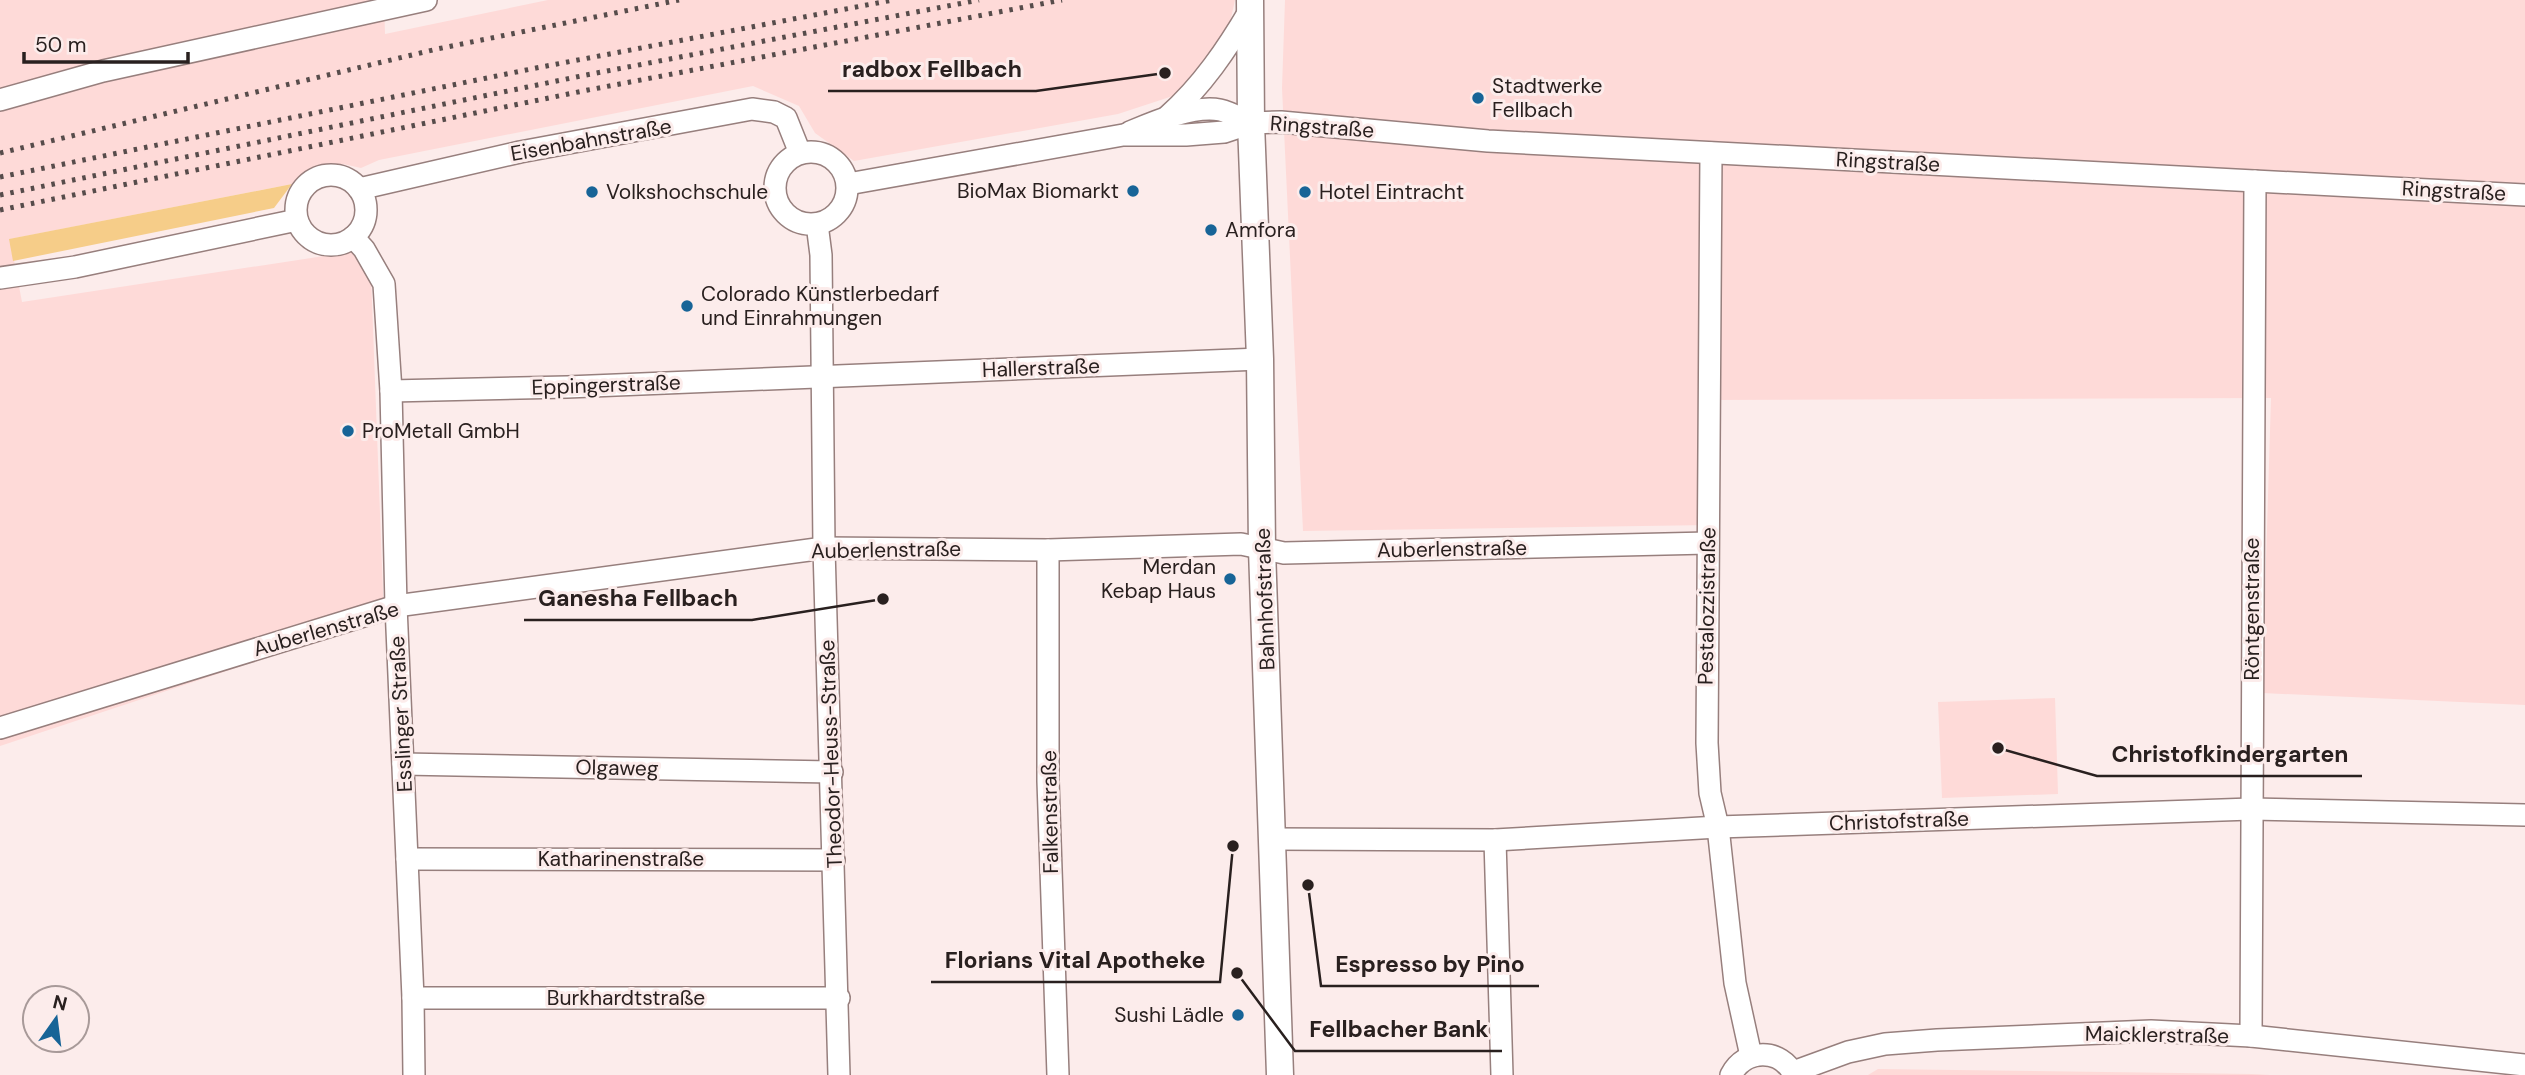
<svg xmlns="http://www.w3.org/2000/svg" width="2525" height="1075" viewBox="0 0 2525 1075" font-family="'DM Sans',sans-serif">
	<style>
		.built { fill: #fedad8 }
		.green { fill: #f6cd89 }
		.lines { fill: none; stroke-linecap: round; stroke-linejoin: round }
		.minor-casing { stroke: #977f7d; stroke-width: 24 }
		.tertiary-casing { stroke: #977f7d; stroke-width: 29 }
		.minor { stroke: #fff; stroke-width: 21 }
		.tertiary { stroke: #fff; stroke-width: 26 }
		.rail { stroke: #574c4b; stroke-width: 5; stroke-dasharray: 3.5 7; stroke-linecap: butt }
		.poi-dot { fill: #176497; stroke: #fceceb; stroke-width: 2.5 }
		.labels { text-anchor: middle; stroke-width: 6; stroke-linejoin: round; paint-order: stroke }
		.poi-label { font-size: 21px; fill: #29201f; stroke: #fceceb; text-anchor: start }
		.street-label { font-size: 21px; fill: #29201f; stroke: #fceceb }
		.leader { fill: none; stroke: #29201f; stroke-width: 2.5 }
		.callout-dot { fill: #29201f; stroke: #fceceb; stroke-width: 2.5 }
		.callout-label { font-size: 23px; text-anchor: middle; font-weight: bold; fill: #29201f; stroke: #fceceb; stroke-width: 6; stroke-linejoin: round; paint-order: stroke }
	</style>
	<rect width="100%" height="100%" fill="#fceceb"/>
	<g class="built">
		<polygon points="0,0 384,0 385,34 548,0 1235,0 1228,32 1179,94 1118,114 854,161 815,133 799,106 753,86 379,160 361,168 343,164 323,164 308,171 292,184 10,239 22,302 370,249 384,619 0,746"/>
		<polygon points="1285,0 2525,0 2525,705 2262,693 2271,398 1709,400 1710,525 1303,531 1282,88"/>
		<polygon points="2055,698 2058,794 1942,798 1938,702"/>
		<polygon points="1878,1069 2252,1074 2270,1075 1868,1075"/>
	</g>
	<polygon class="green" points="292,184 274,208 13,261 9,239"/>
	<g class="lines">
		<defs>
			<g id="minor">
				<polyline points="0,100 103,71 426,0"/>
				<path d="M1168,116C1202,86 1227,49 1250,10"/>
				<path d="M1130,132C1154,122 1193,105 1220,110C1230,112 1242,119 1251,123"/>
				<circle cx="811" cy="188" r="36"/>
				<polyline points="1711,153 1707,743 1710,793 1718,827 1735,983 1751,1056"/>
				<circle cx="331" cy="210" r="35"/>
				<polyline points="848,184 1123,135 1186,135 1224,132 1251,123 1281,122 1488,141 2525,195"/>
				<polyline points="359,189 520,152 752,109 774,112 786,118 800,153"/>
				<polyline points="817,224 821,255 824,548 839,1075"/>
				<polyline points="353,237 364,249 384,284 391,391 396,606 413,998 414,1075"/>
				<polyline points="0,278 75,267 297,220"/>
				<polyline points="391,391 567,387 1260,359"/>
				<polyline points="1048,550 1048,781 1058,1075"/>
				<polyline points="0,728 396,606 824,548 1048,550 1241,544 1284,553 1708,543"/>
				<polyline points="403,764 832,772"/>
				<polyline points="1273,839 1495,840 1718,827 2251,809 2525,815"/>
				<polyline points="1495,840 1502,1075"/>
				<polyline points="407,859 834,860"/>
				<polyline points="413,998 839,998"/>
				<polyline points="2251,1036 2255,181"/>
				<polyline points="1793,1072 1848,1052 1885,1044 1937,1040 2151,1031 2251,1036 2525,1065"/>
				<path d="M1731,1075C1745,1048 1781,1048 1794,1075"/>
			</g>
			<polyline id="tertiary" points="1250,0 1251,123 1260,359 1262,549 1280,1075"/>
		</defs>
		<use href="#minor" class="minor-casing"/>
		<use href="#tertiary" class="tertiary-casing"/>
		<use href="#minor" class="minor"/>
		<use href="#tertiary" class="tertiary"/>
		<g class="rail">
			<polyline points="0,153 437,49 679,0"/>
			<polyline points="0,177 536,68 893,0"/>
			<polyline points="0,195 586,75 979,0"/>
			<polyline points="0,210 588,90 1062,0"/>
		</g>
	</g>
	<g class="poi-dot">
		<circle cx="1478" cy="98" r="7"/>
		<circle cx="1133" cy="191" r="7"/>
		<circle cx="592" cy="192" r="7"/>
		<circle cx="1305" cy="192" r="7"/>
		<circle cx="1211" cy="230" r="7"/>
		<circle cx="687" cy="306" r="7"/>
		<circle cx="348" cy="431" r="7"/>
		<circle cx="1230" cy="579" r="7"/>
		<circle cx="1238" cy="1015" r="7"/>
	</g>
	<g class="labels">
		<g class="poi-label">
			<text x="1492" y="93">Stadtwerke<tspan x="1492" dy="24">Fellbach</tspan></text>
			<text x="1119" y="198" text-anchor="end">BioMax Biomarkt</text>
			<text x="606" y="199">Volkshochschule</text>
			<text x="1319" y="199">Hotel Eintracht</text>
			<text x="1225" y="237">Amfora</text>
			<text x="701" y="301">Colorado Künstlerbedarf<tspan x="701" dy="24">und Einrahmungen</tspan></text>
			<text x="362" y="438">ProMetall GmbH</text>
			<text x="1216" y="574" text-anchor="end">Merdan<tspan x="1216" dy="24">Kebap Haus</tspan></text>
			<text x="1224" y="1022" text-anchor="end">Sushi Lädle</text>
		</g>
		<g class="street-label">
			<text transform="translate(1322 127) rotate(4)" y="7">Ringstraße</text>
			<text transform="translate(591 140) rotate(-10)" y="7">Eisenbahnstraße</text>
			<text transform="translate(1888 162) rotate(3)" y="7">Ringstraße</text>
			<text transform="translate(2454 191) rotate(3)" y="7">Ringstraße</text>
			<text transform="translate(1041 368) rotate(-2)" y="7">Hallerstraße</text>
			<text transform="translate(606 385) rotate(-2)" y="7">Eppingerstraße</text>
			<text transform="translate(1452 549) rotate(-1)" y="7">Auberlenstraße</text>
			<text transform="translate(886 550) rotate(-1)" y="7">Auberlenstraße</text>
			<text transform="translate(1265 599) rotate(-92)" y="7">Bahnhofstraße</text>
			<text transform="translate(1707 606) rotate(-89)" y="7">Pestalozzistraße</text>
			<text transform="translate(2252 609) rotate(-90)" y="7">Röntgenstraße</text>
			<text transform="translate(326 629) rotate(-16)" y="7">Auberlenstraße</text>
			<text transform="translate(401 714) rotate(-93)" y="7">Esslinger Straße</text>
			<text transform="translate(831 754) rotate(-92)" y="7">Theodor-Heuss-Straße</text>
			<text transform="translate(617 768) rotate(1)" y="7">Olgaweg</text>
			<text transform="translate(1050 812) rotate(-91)" y="7">Falkenstraße</text>
			<text transform="translate(1899 821) rotate(-2)" y="7">Christofstraße</text>
			<text x="621" y="866">Katharinenstraße</text>
			<text x="626" y="1005">Burkhardtstraße</text>
			<text transform="translate(2157 1035) rotate(1)" y="7">Maicklerstraße</text>
		</g>
	</g>
	<path class="leader" d="M1165 73L1036 91H828M883 599L752 620H524M1998 748L2097 776H2362M1233 846L1220 982H931M1308 885L1321 986H1539M1237 973L1295 1051H1502"/>
	<g class="callout-dot">
		<circle cx="1165" cy="73" r="7"/>
		<circle cx="883" cy="599" r="7"/>
		<circle cx="1998" cy="748" r="7"/>
		<circle cx="1233" cy="846" r="7"/>
		<circle cx="1308" cy="885" r="7"/>
		<circle cx="1237" cy="973" r="7"/>
	</g>
	<g class="callout-label">
		<text x="932" y="77">radbox Fellbach</text>
		<text x="638" y="606">Ganesha Fellbach</text>
		<text x="2230" y="762">Christofkindergarten</text>
		<text x="1075" y="968">Florians Vital Apotheke</text>
		<text x="1430" y="972">Espresso by Pino</text>
		<text x="1399" y="1037">Fellbacher Bank</text>
	</g>
	<g transform="translate(56 1019) rotate(14)"><circle r="33" fill="#fceceb" stroke="#a89a99" stroke-width="2"/>
	<path d="M0-5L12 26L0 18L-12 26Z" fill="#176497"/>
	<text y="-10" font-size="19" font-weight="bold" text-anchor="middle" fill="#29201f">N</text>
	</g>
	<path d="M24 52v10h164v-10" fill="none" stroke="#29201f" stroke-width="3.5"/>
	<text x="35" y="52" font-size="21" fill="#29201f" stroke="#fceceb" stroke-width="5" paint-order="stroke">50 m</text>
</svg>
